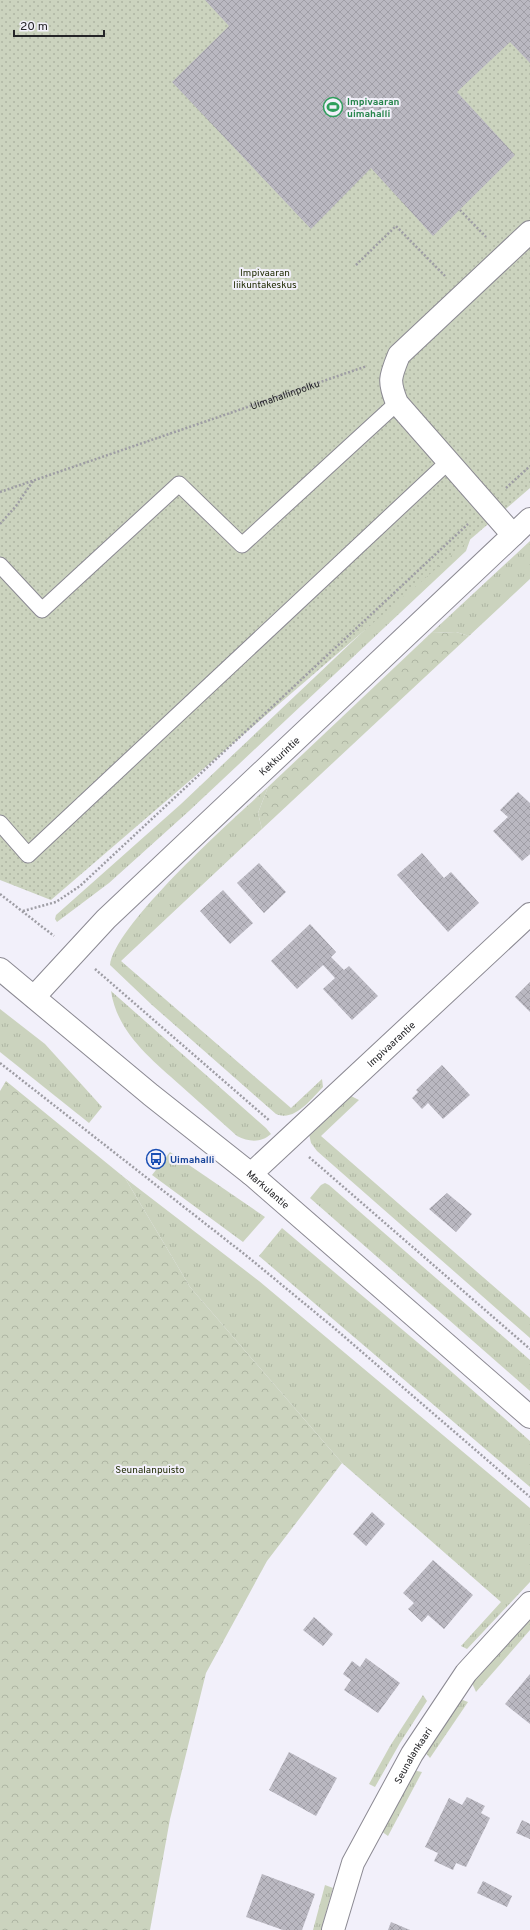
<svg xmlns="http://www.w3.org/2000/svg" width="530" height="1930" viewBox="0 0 530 1930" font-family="Overpass,sans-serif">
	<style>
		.grass { fill: url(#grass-tufts) }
		.forest { fill: url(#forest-crowns) }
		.park { fill: url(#park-dots) }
		.building { fill: url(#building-cross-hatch) }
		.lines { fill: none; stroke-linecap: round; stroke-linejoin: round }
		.lane-casing { stroke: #8b8992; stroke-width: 17 }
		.street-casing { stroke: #8b8992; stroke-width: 24 }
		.secondary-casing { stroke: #8b8992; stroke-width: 24 }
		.path { stroke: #9e9da4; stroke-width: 2.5; stroke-dasharray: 2 2; stroke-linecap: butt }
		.lane { stroke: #fff; stroke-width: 15 }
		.street { stroke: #fff; stroke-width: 22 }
		.secondary { stroke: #fff; stroke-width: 22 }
		.labels { text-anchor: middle; stroke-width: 4; stroke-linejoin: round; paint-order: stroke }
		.leisure-label { font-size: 10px; font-weight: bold; fill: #27864d; stroke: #f2f0fa; text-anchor: start }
		.park-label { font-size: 10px; fill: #232e07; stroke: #f2f0fa }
		.street-label { font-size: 10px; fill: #252528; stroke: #f2f0fa }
		.transit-label { font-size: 10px; font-weight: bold; fill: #164399; stroke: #f2f0fa; text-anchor: start }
	</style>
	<defs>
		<pattern id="grass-tufts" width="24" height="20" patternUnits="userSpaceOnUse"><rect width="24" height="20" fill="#cbd3be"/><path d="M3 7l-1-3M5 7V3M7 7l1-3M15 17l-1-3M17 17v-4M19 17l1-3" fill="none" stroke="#aeb5a3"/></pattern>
		<pattern id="forest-crowns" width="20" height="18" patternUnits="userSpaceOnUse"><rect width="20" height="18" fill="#cbd3be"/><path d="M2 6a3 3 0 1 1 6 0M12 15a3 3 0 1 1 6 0" fill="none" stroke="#aeb5a3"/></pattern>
		<pattern id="park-dots" width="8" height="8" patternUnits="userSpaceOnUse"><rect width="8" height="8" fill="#cbd3be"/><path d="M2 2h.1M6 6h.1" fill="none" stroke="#aeb5a3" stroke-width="1.8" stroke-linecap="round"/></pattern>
		<pattern id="building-cross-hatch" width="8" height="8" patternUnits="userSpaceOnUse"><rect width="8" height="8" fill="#bab8c1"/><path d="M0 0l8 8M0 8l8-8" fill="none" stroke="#a09ea6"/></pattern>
	</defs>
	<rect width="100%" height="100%" fill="#f2f0fa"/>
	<g class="grass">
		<polygon points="467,533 470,535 470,540 466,551 189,811 109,883 57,922 55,919 56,915 181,804"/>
		<polygon points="530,541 530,579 469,636 456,632 431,633"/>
		<path d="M268,787L258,813L262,829L121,961L291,1108L322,1079L323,1087C311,1099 295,1122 276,1114L152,1005L110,965C115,924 234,818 268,787Z"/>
		<path d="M111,991L266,1128L271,1134C261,1143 249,1142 237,1136C218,1119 199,1102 180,1085C150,1058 117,1032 111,991Z"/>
		<polygon points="0,1009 45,1044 102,1107 89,1123 0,1052"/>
		<polygon points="349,1095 359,1100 321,1136 530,1318 530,1338 317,1151 311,1143 309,1134"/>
		<polygon points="170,1152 265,1217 243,1242 152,1175"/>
		<polygon points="125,1178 259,1281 530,1508 530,1582 467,1649 461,1646 501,1602 342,1463 190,1287"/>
		<polygon points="325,1183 329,1185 530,1360 530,1391 310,1198 321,1185"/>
		<polygon points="282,1228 436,1358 530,1441 530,1487 259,1256"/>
		<polygon points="530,1620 530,1630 476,1692 472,1683"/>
		<polygon points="423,1695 427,1701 400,1743 375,1787 369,1784 390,1746"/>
		<polygon points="460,1699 468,1702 430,1758 424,1751"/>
		<polygon points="412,1770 422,1772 388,1836 381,1831"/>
		<polygon points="325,1885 333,1888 321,1930 313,1930"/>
	</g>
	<g class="forest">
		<polygon points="456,632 469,636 262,829 258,813 268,787 431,633"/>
		<polygon points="6,1081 125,1178 190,1287 342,1463 267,1561 206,1673 170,1819 150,1930 0,1930 0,1091"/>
	</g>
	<polygon class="park" points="0,0 530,0 530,488 51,900 0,880"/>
	<g class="building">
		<polygon points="205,0 530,0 530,63 510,42 457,92 515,155 433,236 371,168 311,229 172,82 229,26"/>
		<polygon points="518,792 530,803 530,854 522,861 493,831 508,817 500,810"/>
		<polygon points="422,853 444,878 451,872 479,903 448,932 397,875"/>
		<polygon points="259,863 286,892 264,913 237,883"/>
		<polygon points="223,890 253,923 230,944 200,911"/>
		<polygon points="310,924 336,952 331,957 344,970 349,966 378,996 352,1020 323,989 335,978 323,965 297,989 271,961"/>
		<polygon points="530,982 530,1012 515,997"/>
		<polygon points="442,1065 470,1095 443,1119 428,1103 422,1109 412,1098 418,1092 416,1090"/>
		<polygon points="447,1193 472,1214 456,1232 429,1209"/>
		<polygon points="372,1512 385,1524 366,1546 353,1534"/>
		<polygon points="433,1560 473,1595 444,1629 428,1615 422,1622 408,1609 414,1603 403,1593"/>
		<polygon points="314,1617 333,1634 323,1646 303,1630"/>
		<polygon points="366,1658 400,1683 378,1713 344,1690 351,1680 343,1674 352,1661 360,1667"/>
		<polygon points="530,1674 530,1724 505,1704"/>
		<polygon points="289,1752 337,1778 316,1816 269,1790"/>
		<polygon points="467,1797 485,1806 481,1813 490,1818 466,1867 456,1863 453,1870 434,1861 438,1853 425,1847 449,1798 462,1805"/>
		<polygon points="522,1820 530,1824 530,1839 516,1833"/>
		<polygon points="262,1874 315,1894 302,1930 283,1930 246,1917"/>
		<polygon points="483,1881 512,1896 507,1907 477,1893"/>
		<polygon points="391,1922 410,1930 388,1930"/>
	</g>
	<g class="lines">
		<defs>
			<g id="lane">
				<polyline points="0,565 42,610 179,484 242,545 397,403"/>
				<polyline points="0,823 28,855 448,462"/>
			</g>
			<g id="street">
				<path d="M513,535L397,403C388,381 390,377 399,355L530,232"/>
				<path id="s2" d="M34,997L106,919L530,519"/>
				<path id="s3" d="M251,1174L530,914"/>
				<path id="s4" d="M333,1930L353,1863L412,1754L466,1673L530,1603"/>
			</g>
			<g id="secondary">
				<path id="s5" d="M0,969L151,1095L251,1174L530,1417"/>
			</g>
		</defs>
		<use href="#lane" class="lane-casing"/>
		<use href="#street" class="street-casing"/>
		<use href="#secondary" class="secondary-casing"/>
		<g class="path">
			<polyline points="460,210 486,237"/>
			<polyline points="356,265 396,226 445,276"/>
			<polyline points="506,488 530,466"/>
			<path id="s1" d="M0,492L367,366"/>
			<polyline points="0,524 16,506 33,481"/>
			<polyline points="0,894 54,936"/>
			<polyline points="23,911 56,902 80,886 468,524"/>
			<polyline points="95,969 270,1121"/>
			<polyline points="0,1063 248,1257 333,1327 530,1497"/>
			<polyline points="309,1157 530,1349"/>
		</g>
		<use href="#lane" class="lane"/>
		<use href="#street" class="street"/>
		<use href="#secondary" class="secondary"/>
	</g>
	<defs>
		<symbol id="stadium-ring" viewBox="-11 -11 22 22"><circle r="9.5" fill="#f2f0fa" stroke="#2e9e5b" stroke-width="1.5"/><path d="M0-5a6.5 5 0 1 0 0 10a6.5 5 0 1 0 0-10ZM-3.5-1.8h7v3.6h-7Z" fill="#2e9e5b"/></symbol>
		<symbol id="bus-ring" viewBox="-11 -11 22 22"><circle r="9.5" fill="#f2f0fa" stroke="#1a4fb4" stroke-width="1.5"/><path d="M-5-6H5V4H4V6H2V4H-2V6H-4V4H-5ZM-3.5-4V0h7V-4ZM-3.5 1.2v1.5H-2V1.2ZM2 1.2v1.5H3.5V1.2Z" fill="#1a4fb4"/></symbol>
	</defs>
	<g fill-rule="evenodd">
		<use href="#stadium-ring" x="322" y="96" width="22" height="22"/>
		<use href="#bus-ring" x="145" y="1148" width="22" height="22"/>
	</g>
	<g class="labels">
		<g class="leisure-label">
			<text x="347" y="105">Impivaaran<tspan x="347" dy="12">uimahalli</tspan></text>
		</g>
		<g class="park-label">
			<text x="265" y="276">Impivaaran<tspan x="265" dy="12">liikuntakeskus</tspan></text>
			<text x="150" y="1473">Seunalanpuisto</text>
		</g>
		<g class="street-label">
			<text dy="4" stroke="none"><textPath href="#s1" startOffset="301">Uimahallinpolku</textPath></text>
			<text dy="4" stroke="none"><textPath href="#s2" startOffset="344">Kekkurintie</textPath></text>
			<text dy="4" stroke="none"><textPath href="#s3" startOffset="191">Impivaarantie</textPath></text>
			<text dy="4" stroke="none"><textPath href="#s5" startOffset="347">Markulantie</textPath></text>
			<text dy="4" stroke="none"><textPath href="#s4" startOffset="193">Seunalankaari</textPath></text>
		</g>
		<g class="transit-label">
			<text x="170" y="1163">Uimahalli</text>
		</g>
	</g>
	<path d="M14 30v6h90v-6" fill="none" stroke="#252528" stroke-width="2"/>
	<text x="20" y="30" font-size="12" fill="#252528" stroke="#f2f0fa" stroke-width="3" paint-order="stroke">20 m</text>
</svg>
